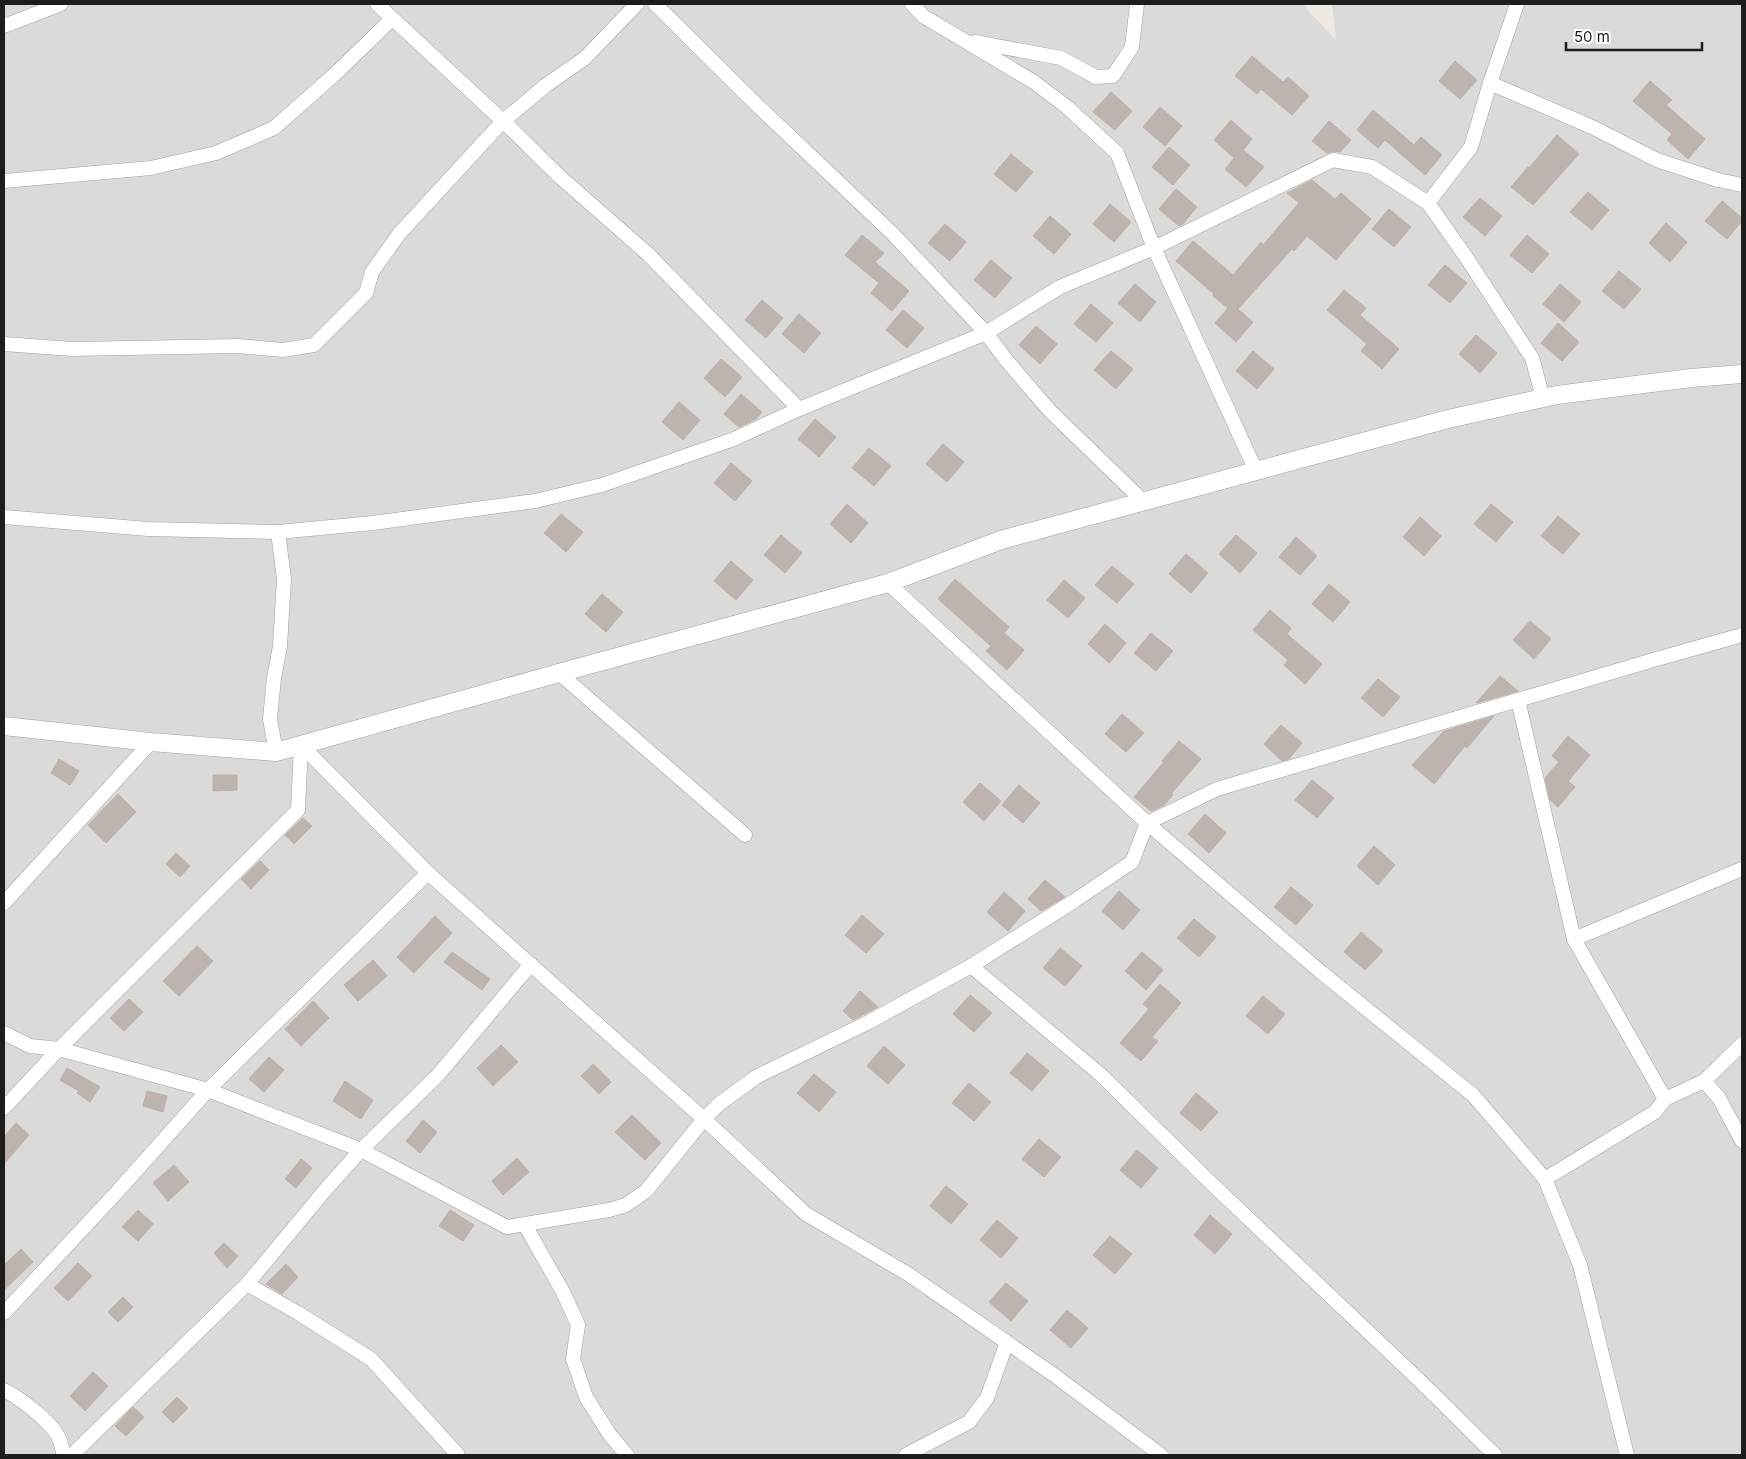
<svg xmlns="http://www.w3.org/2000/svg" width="1746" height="1459" viewBox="0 0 1746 1459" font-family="Inter,sans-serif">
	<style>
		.residential { fill: #dbdada }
		.building { fill: #beb4af; stroke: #bfaea6 }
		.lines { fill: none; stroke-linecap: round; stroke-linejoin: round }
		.minor-casing { stroke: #a1a1a1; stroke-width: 15 }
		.tertiary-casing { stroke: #a1a1a1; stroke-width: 19 }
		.minor { stroke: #fff; stroke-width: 14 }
		.tertiary { stroke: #fff; stroke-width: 18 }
	</style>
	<rect width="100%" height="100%" fill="#eee9e3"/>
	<polygon class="residential" points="4,4 1302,4 1336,40 1332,4 1742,4 1742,1455 4,1455"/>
	<g class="building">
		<polygon points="1252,56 1283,82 1288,77 1309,96 1292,115 1261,89 1257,94 1235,76"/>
		<polygon points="1455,61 1477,80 1460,99 1439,81"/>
		<polygon points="1650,81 1672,100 1666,105 1705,139 1688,159 1667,140 1672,134 1633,101"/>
		<polygon points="1111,92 1132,111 1115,130 1093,112"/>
		<polygon points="1160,107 1182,126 1165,146 1143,127"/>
		<polygon points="1373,110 1414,145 1421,137 1442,155 1425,175 1385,140 1378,148 1357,130"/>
		<polygon points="1231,120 1252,139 1243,150 1264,167 1246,187 1225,169 1234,158 1214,140"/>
		<polygon points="1329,121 1351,140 1340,152 1334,151 1327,153 1312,141"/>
		<polygon points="1557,135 1579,154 1533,205 1511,187 1528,167 1529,168"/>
		<polygon points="1169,147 1190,165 1173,185 1152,167"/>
		<polygon points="1011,154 1033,172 1016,192 994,174"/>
		<polygon points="1312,180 1335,199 1341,193 1371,219 1336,260 1307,236 1294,251 1292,249 1238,309 1253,322 1236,342 1215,323 1228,308 1213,296 1214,294 1176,261 1193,241 1233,275 1261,242 1263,245 1299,203 1287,193"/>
		<polygon points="1176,189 1197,207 1183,224 1179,226 1159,209"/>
		<polygon points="1588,192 1609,210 1592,230 1570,212"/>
		<polygon points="1480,198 1502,216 1485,236 1463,217"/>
		<polygon points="1722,201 1742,218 1742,221 1727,239 1705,221"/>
		<polygon points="1110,204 1131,222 1114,242 1093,224"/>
		<polygon points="1389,209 1411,227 1394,247 1372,229"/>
		<polygon points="1050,216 1071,234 1054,254 1033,236"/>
		<polygon points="1666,223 1687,242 1670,262 1649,243"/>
		<polygon points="945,224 966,242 950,261 928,243"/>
		<polygon points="862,235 884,253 875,262 909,291 892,311 871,293 879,283 845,255"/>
		<polygon points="1527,235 1549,254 1532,273 1510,255"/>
		<polygon points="991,260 1012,278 995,298 974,280"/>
		<polygon points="1445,265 1467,283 1450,303 1428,285"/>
		<polygon points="1619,271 1641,289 1624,309 1602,291"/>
		<polygon points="1135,284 1156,302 1140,322 1118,303"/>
		<polygon points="1560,284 1581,302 1564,322 1543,304"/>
		<polygon points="1344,290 1366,308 1360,315 1399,349 1382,369 1361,351 1367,344 1327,310"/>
		<polygon points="762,300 783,318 766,338 745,320"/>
		<polygon points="1091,304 1113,323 1096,342 1074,324"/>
		<polygon points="903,310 924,328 907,348 886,330"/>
		<polygon points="799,314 821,333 804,353 782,334"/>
		<polygon points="1558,323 1579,342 1562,361 1541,343"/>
		<polygon points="1036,326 1057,344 1040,364 1019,345"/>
		<polygon points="1476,335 1497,353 1480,373 1459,354"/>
		<polygon points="1111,351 1133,369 1116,389 1094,370"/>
		<polygon points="1253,351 1274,369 1257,389 1236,371"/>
		<polygon points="721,359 742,377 725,397 704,378"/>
		<polygon points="741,394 762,412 756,419 739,427 724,414"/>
		<polygon points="679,402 700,420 683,440 662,422"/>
		<polygon points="815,419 836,437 819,457 798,439"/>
		<polygon points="943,444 964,462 947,482 926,464"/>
		<polygon points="869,448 891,466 874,486 852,468"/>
		<polygon points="731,463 752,481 735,501 714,483"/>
		<polygon points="847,504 868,523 851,543 830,524"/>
		<polygon points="1491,504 1513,522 1496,542 1474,524"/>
		<polygon points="561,514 583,532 566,552 544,533"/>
		<polygon points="1558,516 1580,534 1563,554 1541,536"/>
		<polygon points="1420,517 1441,536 1424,556 1403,537"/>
		<polygon points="781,535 802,553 785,573 764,555"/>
		<polygon points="1236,535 1257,553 1240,573 1219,554"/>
		<polygon points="1296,537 1317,556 1300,575 1279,557"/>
		<polygon points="1186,554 1208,573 1191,593 1169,574"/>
		<polygon points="731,561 753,580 736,600 714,581"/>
		<polygon points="1112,566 1134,584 1117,603 1095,585"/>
		<polygon points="955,579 1009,627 1004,633 1024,650 1007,670 986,651 991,646 938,599"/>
		<polygon points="1064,580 1085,598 1068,618 1047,600"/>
		<polygon points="1329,584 1350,602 1333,622 1312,604"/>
		<polygon points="602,594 623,612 606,632 585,614"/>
		<polygon points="1270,610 1291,628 1287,634 1322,664 1305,684 1284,665 1288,660 1253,630"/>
		<polygon points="1530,621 1551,639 1534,659 1513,640"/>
		<polygon points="1105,624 1126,643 1109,663 1088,644"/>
		<polygon points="1151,633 1173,651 1156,671 1134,653"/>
		<polygon points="1500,676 1518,691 1476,703"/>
		<polygon points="1378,679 1400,697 1383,717 1361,698"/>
		<polygon points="1122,714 1144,733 1126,752 1105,734"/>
		<polygon points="1494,716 1467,748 1465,746 1434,784 1412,765 1444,731"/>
		<polygon points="1281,725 1302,743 1289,759 1282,761 1264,744"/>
		<polygon points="1568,736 1590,755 1568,781 1575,787 1558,807 1550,800 1545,778 1559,762 1552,756"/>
		<polygon points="1179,741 1201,759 1171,794 1173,795 1164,805 1151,811 1134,797 1164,762 1162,761"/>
		<polygon points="59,759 79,771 70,785 51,773"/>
		<polygon points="213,775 237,775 237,790 213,791"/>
		<polygon points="1312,780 1334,798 1317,818 1295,800"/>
		<polygon points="980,783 1001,801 984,821 963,802"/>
		<polygon points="1019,785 1040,803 1023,823 1002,805"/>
		<polygon points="118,794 136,812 106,843 88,825"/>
		<polygon points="1205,814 1226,833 1209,853 1188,834"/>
		<polygon points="303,818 312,826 294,844 285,835"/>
		<polygon points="1374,846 1395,865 1378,885 1357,866"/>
		<polygon points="176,853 190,866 180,877 166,864"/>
		<polygon points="260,861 269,870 251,889 241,879"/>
		<polygon points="1045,880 1065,897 1041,911 1028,899"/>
		<polygon points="1291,887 1313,905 1296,925 1274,907"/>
		<polygon points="1119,891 1140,910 1123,930 1102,911"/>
		<polygon points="1004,892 1025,911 1008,931 987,912"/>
		<polygon points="862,915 884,934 866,953 845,935"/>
		<polygon points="435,916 452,933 414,973 397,957"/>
		<polygon points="1194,919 1216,937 1199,957 1177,938"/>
		<polygon points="1361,932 1383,951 1365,970 1344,952"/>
		<polygon points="197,946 213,961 179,996 163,981"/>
		<polygon points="1060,948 1082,966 1065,986 1043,968"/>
		<polygon points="452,952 490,979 482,990 444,962"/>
		<polygon points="1142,952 1163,970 1146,990 1125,971"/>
		<polygon points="373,960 387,976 358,1001 344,985"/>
		<polygon points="1160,984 1181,1003 1152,1037 1158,1041 1141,1061 1120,1043 1149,1009 1143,1004"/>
		<polygon points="860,991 878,1007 853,1020 843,1011"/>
		<polygon points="970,995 992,1013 974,1032 953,1014"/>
		<polygon points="1263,996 1285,1014 1268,1034 1246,1016"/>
		<polygon points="129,999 143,1012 124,1031 110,1018"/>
		<polygon points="313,1001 329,1018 301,1046 285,1029"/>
		<polygon points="501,1045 518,1062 493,1086 477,1068"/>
		<polygon points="884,1046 905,1065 888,1084 867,1066"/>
		<polygon points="1027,1053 1049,1071 1032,1091 1010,1073"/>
		<polygon points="269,1057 284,1070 264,1092 249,1079"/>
		<polygon points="593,1064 611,1082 599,1094 581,1076"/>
		<polygon points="67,1068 100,1087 90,1102 77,1093 79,1091 60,1080"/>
		<polygon points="814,1074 836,1092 819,1112 797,1093"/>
		<polygon points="345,1081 373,1100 361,1119 333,1101"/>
		<polygon points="969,1083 991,1102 974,1121 952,1103"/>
		<polygon points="147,1091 167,1096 163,1112 143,1106"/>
		<polygon points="1196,1093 1218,1112 1201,1131 1180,1113"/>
		<polygon points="632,1115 661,1143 645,1160 615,1132"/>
		<polygon points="423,1120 437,1132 420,1153 406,1141"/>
		<polygon points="16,1123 29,1135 4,1164 4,1137"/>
		<polygon points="1039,1139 1061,1157 1044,1177 1022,1159"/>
		<polygon points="1137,1150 1158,1168 1141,1188 1120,1170"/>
		<polygon points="517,1158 529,1172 503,1195 492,1181"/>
		<polygon points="301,1159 312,1168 296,1188 285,1179"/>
		<polygon points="174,1165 189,1182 168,1201 153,1183"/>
		<polygon points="946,1186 968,1204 951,1224 930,1206"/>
		<polygon points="138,1210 153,1224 138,1241 122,1227"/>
		<polygon points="450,1210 474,1225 463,1241 439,1226"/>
		<polygon points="1210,1215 1232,1234 1215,1254 1194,1235"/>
		<polygon points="997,1220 1018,1238 1001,1258 980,1240"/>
		<polygon points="1110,1236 1132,1254 1115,1274 1093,1255"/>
		<polygon points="224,1243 238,1256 227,1268 214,1253"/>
		<polygon points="21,1249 33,1262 4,1290 4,1265"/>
		<polygon points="78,1263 92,1276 68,1301 54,1288"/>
		<polygon points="286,1264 298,1277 282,1294 266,1284"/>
		<polygon points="1006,1283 1028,1301 1011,1321 989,1302"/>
		<polygon points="123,1297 133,1307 118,1322 108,1312"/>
		<polygon points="1067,1310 1088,1328 1071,1348 1050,1330"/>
		<polygon points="93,1372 108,1386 85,1411 70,1396"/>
		<polygon points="177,1397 188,1408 173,1423 162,1412"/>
		<polygon points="133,1407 144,1417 126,1436 115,1426"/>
	</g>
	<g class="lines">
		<defs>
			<g id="minor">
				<polyline points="377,4 503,121 559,176 649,255 799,409"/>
				<polyline points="655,4 758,106 893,234 986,333 1007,361 1050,411 1143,501"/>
				<polyline points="912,4 923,16 1034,82 1067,107 1117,153 1154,248 1256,471"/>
				<polyline points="4,26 61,4"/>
				<polyline points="975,42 1061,58 1096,77 1113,76 1132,47 1137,4"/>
				<polyline points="1490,83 1592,127 1657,160 1718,180 1742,185"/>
				<polyline points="4,181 151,168 216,153 274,128 334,75 392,19"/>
				<polyline points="1428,203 1466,257 1532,358 1543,398"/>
				<polyline points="4,344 72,349 238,346 283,350 314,345 366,293 372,272 399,234 503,121 545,86 585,58 637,4"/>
				<polyline points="4,517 148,529 278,532 373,523 535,501 602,485 734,439 799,409 986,333 1060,287 1154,248 1333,160 1372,167 1428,203 1471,147 1490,83 1517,4"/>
				<polyline points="888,583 1147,823 1217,789 1660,658 1742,635"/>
				<polyline points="559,673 745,835"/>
				<polyline points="1518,700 1574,939 1665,1099"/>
				<polyline points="301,745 428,873 704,1119 806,1214 908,1274 1054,1375 1161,1455"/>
				<polyline points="276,752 270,719 274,678 280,646 284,579 278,532"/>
				<polyline points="4,903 151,742"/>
				<polyline points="1574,939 1742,869"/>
				<polyline points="971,966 1101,1075 1212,1184 1419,1380 1495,1455"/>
				<polyline points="4,1033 30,1046 59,1049 208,1090 361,1150 507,1227 609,1210 626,1205 646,1191 704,1119 719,1104 756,1077 869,1022 971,966 1074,901 1132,862 1147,823 1322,973 1473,1095 1545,1179"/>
				<polyline points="1704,1081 1719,1098 1742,1141"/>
				<polyline points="4,1108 59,1049 298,810 301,745"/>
				<polyline points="525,1225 563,1292 578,1325 573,1359 586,1397 610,1435 627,1455"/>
				<polyline points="247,1284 298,1313 371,1359 458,1455"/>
				<polyline points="4,1313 117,1192 208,1090 428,873"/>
				<path d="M4,1390C20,1398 49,1420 58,1436C61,1442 62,1449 64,1455"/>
				<polyline points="72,1455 247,1284 326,1189 361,1150 438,1075 531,964"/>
				<polyline points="906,1455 969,1422 987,1398 1007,1342"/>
				<polyline points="1627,1455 1580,1265 1545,1179 1655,1112 1665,1099 1704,1081 1742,1044"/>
			</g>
			<polyline id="tertiary" points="4,726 151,742 276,752 559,673 888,583 1001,540 1448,419 1557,395 1691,378 1742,374"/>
		</defs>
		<use href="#minor" class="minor-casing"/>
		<use href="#tertiary" class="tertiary-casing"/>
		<use href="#minor" class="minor"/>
		<use href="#tertiary" class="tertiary"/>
	</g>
	<rect width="1746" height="1459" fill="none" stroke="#1d1d1d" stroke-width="10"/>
	<path d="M1566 42v8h136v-8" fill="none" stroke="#1d1d1d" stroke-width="2.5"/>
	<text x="1574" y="42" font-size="15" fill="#1d1d1d" stroke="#ffffff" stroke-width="4" paint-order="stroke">50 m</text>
</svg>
